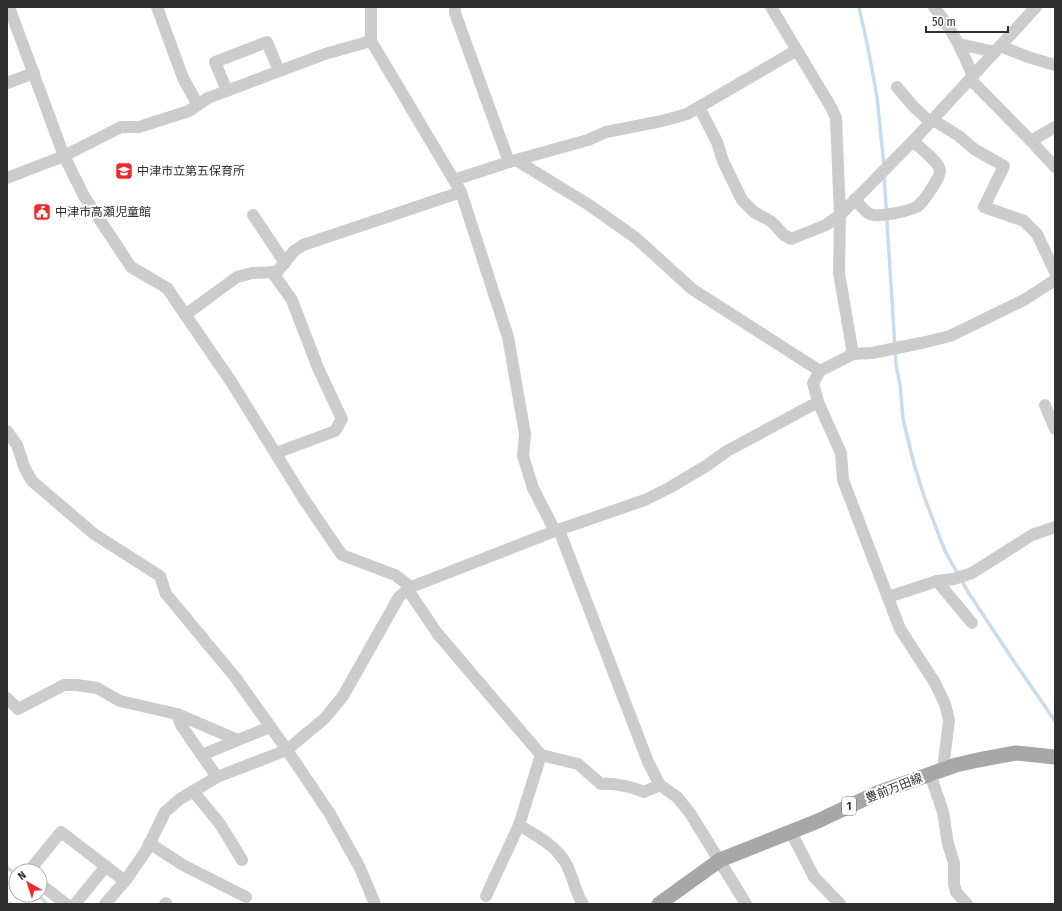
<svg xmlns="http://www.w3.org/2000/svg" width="1062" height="911" viewBox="0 0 1062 911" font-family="'Fira Sans Condensed','Noto Sans JP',sans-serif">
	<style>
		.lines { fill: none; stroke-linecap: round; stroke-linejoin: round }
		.stream { stroke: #c7ddee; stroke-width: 3.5 }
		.path { stroke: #ccc; stroke-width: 2; stroke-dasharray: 2 2; stroke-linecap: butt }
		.minor { stroke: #ccc; stroke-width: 12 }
		.major { stroke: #a7a7a7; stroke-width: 15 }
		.labels { text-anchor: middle; stroke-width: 4; stroke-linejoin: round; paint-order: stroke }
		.shield { fill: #fff; stroke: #6d6d6d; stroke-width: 1 }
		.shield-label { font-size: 11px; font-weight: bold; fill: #2f2f2f }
		.poi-label { font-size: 12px; fill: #2f2f2f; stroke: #fff; text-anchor: start }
		.street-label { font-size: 12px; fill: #2f2f2f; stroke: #fff }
	</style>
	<rect width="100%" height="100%" fill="#fff"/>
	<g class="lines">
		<g class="stream">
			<polyline points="859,7 868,48 877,97 884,166"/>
			<polyline points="884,174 896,364 900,385 903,419 914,464 925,499 945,551 968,592 1013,660 1055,721"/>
			<polyline points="7,867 16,875"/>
			<polyline points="38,895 47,904"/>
		</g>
		<polyline class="path" points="7,899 11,904"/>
		<g class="minor">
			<polyline points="9,7 64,156 84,196 131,267 167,288 232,383 305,501 342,555 395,575 411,587"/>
			<polyline points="157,7 183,78 198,105"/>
			<polyline points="371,7 371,41 461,192 508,337 525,434 523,456 533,488 555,531"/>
			<polyline points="455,7 455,13 509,162"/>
			<path d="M934,7C953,31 961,48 973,76"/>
			<polyline points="959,44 995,52"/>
			<polyline points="1000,46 1031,58 1055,65"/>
			<polyline points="970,79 1031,141 1055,127"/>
			<polyline points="7,83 34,73"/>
			<polyline points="897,87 913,106 930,122"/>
			<polyline points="227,91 215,62 267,42 279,71"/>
			<polyline points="699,107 717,142 723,161 742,200 754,212 772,222 784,235 791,239 826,225 840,215 836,118 831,107 771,7"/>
			<polyline points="933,120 959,136 974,149 1004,166 984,207 1024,221 1037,234 1055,272"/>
			<polyline points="1031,141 1055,167"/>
			<polyline points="516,160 589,205 636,238 692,289 820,371"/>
			<polyline points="7,178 64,156 121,127 139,127 189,111 208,98 325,54 371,41"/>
			<polyline points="454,180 509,162 588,140 606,132 662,121 687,114 797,50"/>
			<path d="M855,199C859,204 865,212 870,214C878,218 910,211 918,206C923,202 941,177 940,170C938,161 920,148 913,141"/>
			<polyline points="253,215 285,263"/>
			<polyline points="272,272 292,300 318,368 342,419 335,431 276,453"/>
			<polyline points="185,315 237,277 252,273 277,272 294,251 303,245 461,192"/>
			<polyline points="853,354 839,273 840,215 913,141 1036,7"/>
			<polyline points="818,402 841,453 843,480 900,629 935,683 945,704 949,720 943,769"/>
			<polyline points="1045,405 1055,429"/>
			<polyline points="7,431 17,445 25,469 32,481 94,534 160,576 166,594 235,677 287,750 330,814 360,868 375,904"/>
			<polyline points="559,530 648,762 660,785 677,797 690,813 746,904"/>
			<polyline points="937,581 954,579 972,573 1032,535 1055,527"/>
			<path d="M408,590L437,633L541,755L578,764L601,784C617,783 629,786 644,792L660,785"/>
			<polyline points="888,597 937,581 972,623"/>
			<polyline points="7,698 18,709 64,685 77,685 97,688 120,701 177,714 238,740 270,727"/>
			<polyline points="177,714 181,725 217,777"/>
			<polyline points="202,755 238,740"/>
			<polyline points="930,774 943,812 948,844 954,863 954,884 956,892 967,904"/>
			<polyline points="193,791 220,824 242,860"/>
			<path d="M519,825C535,835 552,843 563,859C572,870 574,891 583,904"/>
			<polyline points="791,832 814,877 840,904"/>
			<polyline points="149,843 183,865 246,897"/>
			<polyline points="29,871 61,832 125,881"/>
			<polyline points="40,884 66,904"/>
			<polyline points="486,896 519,825 541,755"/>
			<polyline points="75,904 106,866"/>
			<polyline points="105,904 125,881 146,851 165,812 180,799 217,777 287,750 325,718 343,696 399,597 411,587 555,531 645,500 669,488 706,466 727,451 818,402 813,383 820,371 853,354 872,353 926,342 950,336 1024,300 1055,280"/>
			<polyline points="165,904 166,903"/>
		</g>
		<polyline class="major" points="659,904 720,860 818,821 877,793 956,765 978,760 1016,753 1055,757"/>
	</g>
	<defs>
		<symbol id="school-square" viewBox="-11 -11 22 22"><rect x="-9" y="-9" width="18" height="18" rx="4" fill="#ef292c" stroke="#fff"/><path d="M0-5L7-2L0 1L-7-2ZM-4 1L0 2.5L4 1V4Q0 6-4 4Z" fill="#fff"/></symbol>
		<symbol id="civic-square" viewBox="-11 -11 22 22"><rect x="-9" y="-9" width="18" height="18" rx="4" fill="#ef292c" stroke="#fff"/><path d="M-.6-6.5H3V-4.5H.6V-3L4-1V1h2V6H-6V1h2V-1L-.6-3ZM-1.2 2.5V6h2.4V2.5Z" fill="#fff"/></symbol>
	</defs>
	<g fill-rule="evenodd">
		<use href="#school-square" x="114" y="161" width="20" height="20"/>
		<use href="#civic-square" x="32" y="202" width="20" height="20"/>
	</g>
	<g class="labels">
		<rect class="shield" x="842" y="797" width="14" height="18" rx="3"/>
		<g class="shield-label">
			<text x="849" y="810">1</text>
		</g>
		<g class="poi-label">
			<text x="137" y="175">中津市立第五保育所</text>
			<text x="55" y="216">中津市高瀬児童館</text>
		</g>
		<g class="street-label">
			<text transform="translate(894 788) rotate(-21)" y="4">豊前万田線</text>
		</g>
	</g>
	<rect width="1062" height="911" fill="none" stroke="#2f2f2f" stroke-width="16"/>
	<g transform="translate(28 883) rotate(321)"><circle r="19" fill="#ffffff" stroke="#acacac"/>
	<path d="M0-3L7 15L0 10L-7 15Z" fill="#ef292c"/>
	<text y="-6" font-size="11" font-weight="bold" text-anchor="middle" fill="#2f2f2f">N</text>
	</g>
	<path d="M926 26v6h82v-6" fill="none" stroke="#2f2f2f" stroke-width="2"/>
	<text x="932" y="26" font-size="12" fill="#2f2f2f" stroke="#ffffff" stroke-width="3" paint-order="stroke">50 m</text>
</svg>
